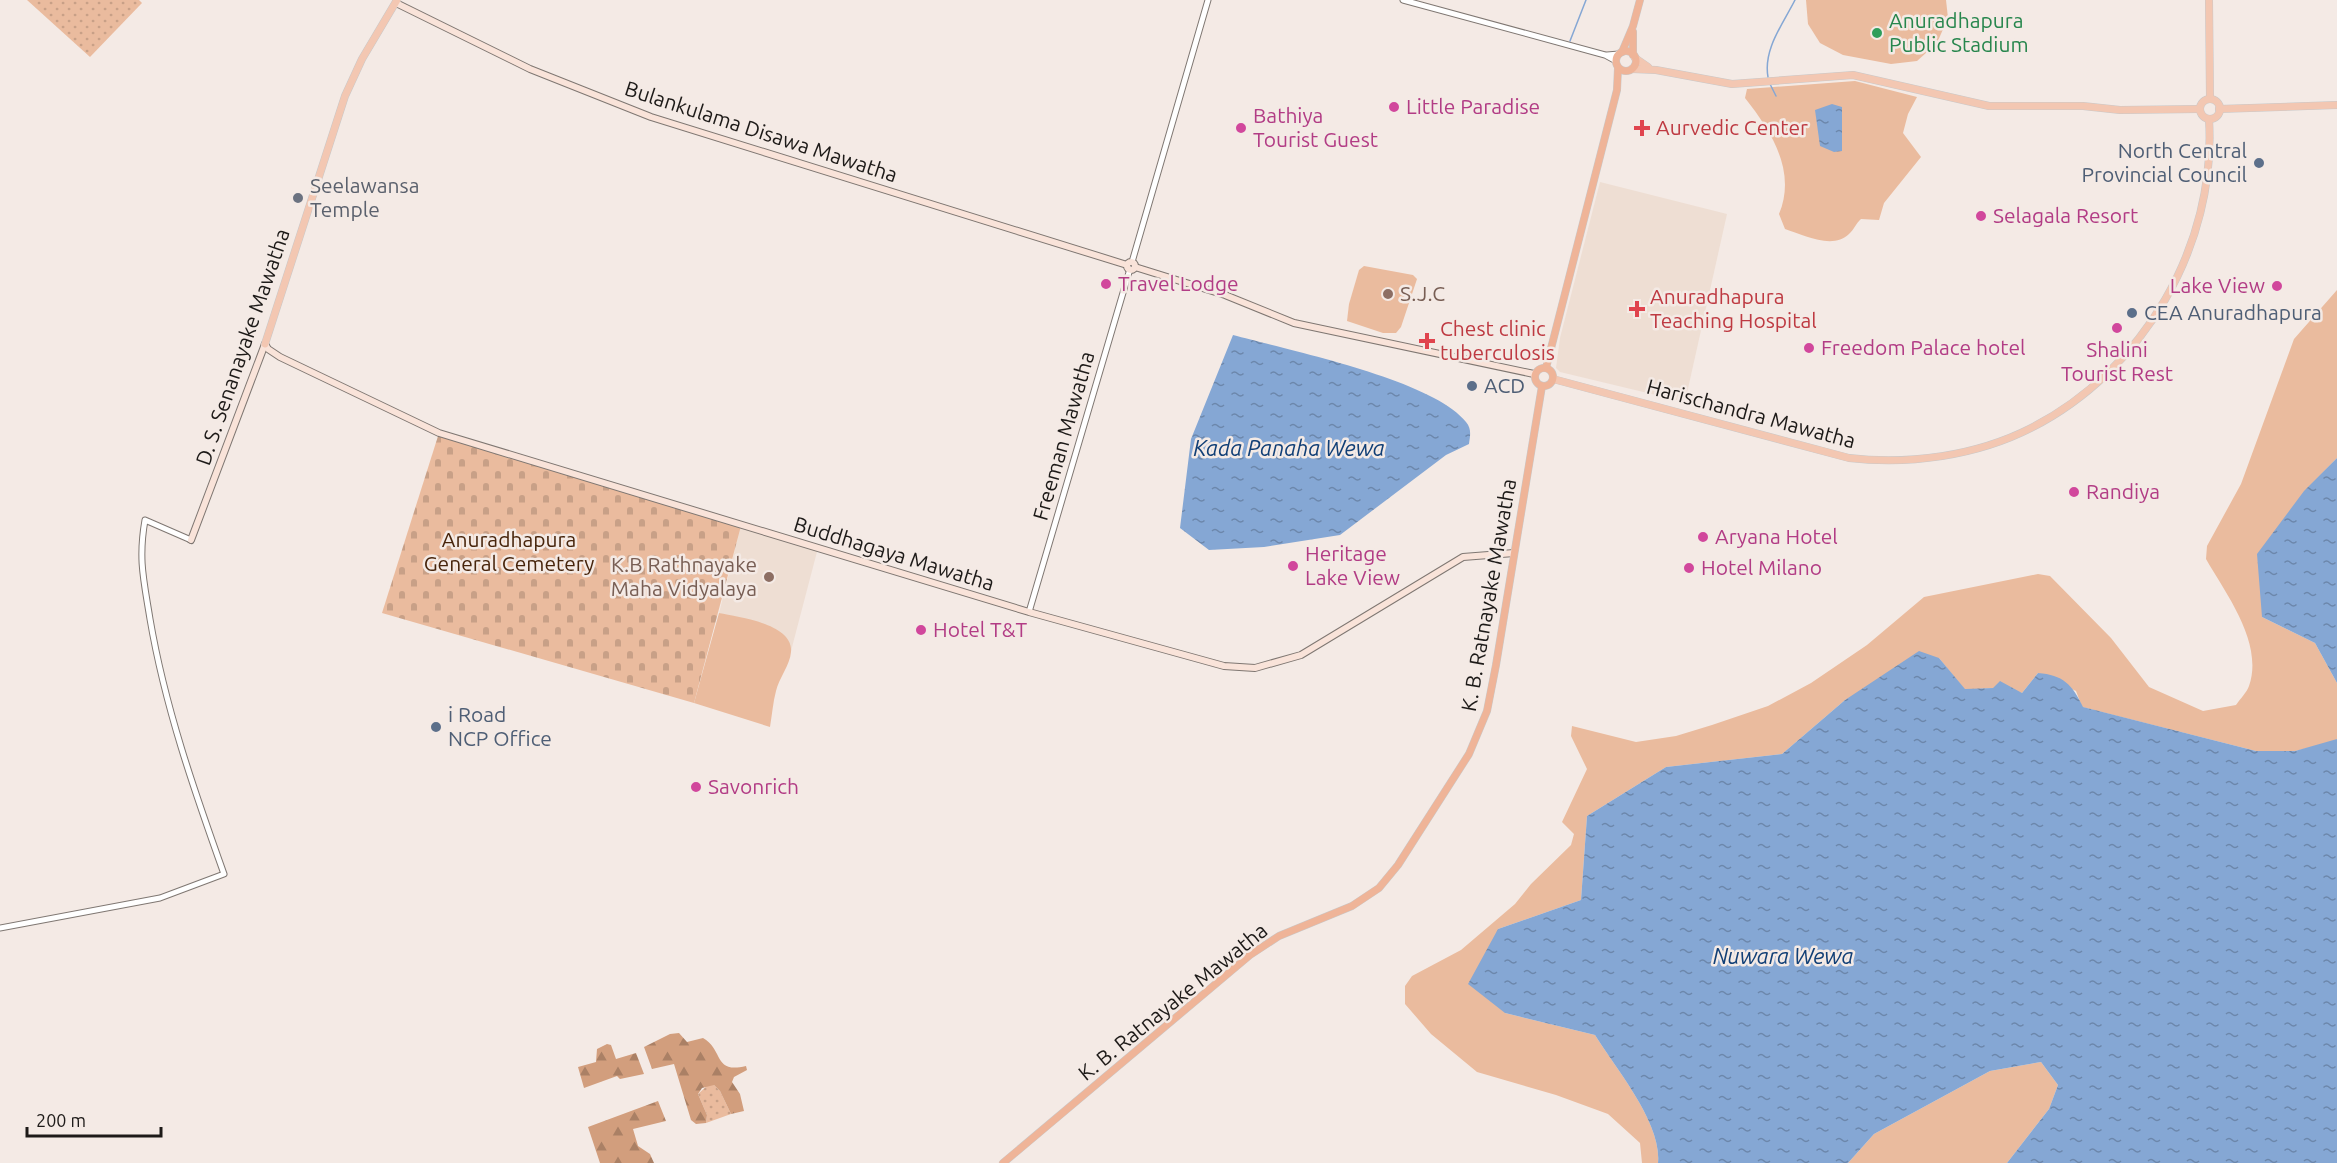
<svg xmlns="http://www.w3.org/2000/svg" width="2337" height="1163" viewBox="0 0 2337 1163" font-family="Ubuntu,sans-serif">
	<style>
		.built { fill: #eeded3 }
		.grass { fill: url(#grass-dots) }
		.forest { fill: url(#forest-firs) }
		.cemetery { fill: url(#cemetery-stones) }
		.green { fill: #eabb9e }
		.water { fill: url(#water-ripples) }
		.lines { fill: none; stroke-linecap: round; stroke-linejoin: round }
		.stream { stroke: #85a7d4; stroke-width: 1.5 }
		.tertiary-casing { stroke: #7f7772; stroke-width: 7 }
		.secondary-casing { stroke: #7f7772; stroke-width: 8 }
		.primary-casing { stroke: #c9c8c8; stroke-width: 8 }
		.trunk-casing { stroke: #c9c8c8; stroke-width: 8 }
		.tertiary { stroke: #fff; stroke-width: 5 }
		.secondary { stroke: #f9e3d9; stroke-width: 6 }
		.primary { stroke: #f3c7b2; stroke-width: 7 }
		.trunk { stroke: #efb498; stroke-width: 7 }
		.leisure-dot { fill: #2e9e5b; stroke: #f4eae5; stroke-width: 2 }
		.hotel-dot { fill: #d1479c; stroke: #f4eae5; stroke-width: 2 }
		.health-dot { fill: #e0444e; stroke: #f4eae5; stroke-width: 2 }
		.service-dot { fill: #5c6f8a; stroke: #f4eae5; stroke-width: 2 }
		.worship-dot { fill: #6b7280; stroke: #f4eae5; stroke-width: 2 }
		.education-dot { fill: #8d6e63; stroke: #f4eae5; stroke-width: 2 }
		.labels { text-anchor: middle; stroke-width: 5; stroke-linejoin: round; paint-order: stroke }
		.leisure-label { font-size: 21px; fill: #27864d; stroke: #f4eae5; text-anchor: start }
		.hotel-label { font-size: 21px; fill: #b23c85; stroke: #f4eae5; text-anchor: start }
		.health-label { font-size: 21px; fill: #be3a42; stroke: #f4eae5; text-anchor: start }
		.street-label { font-size: 21px; fill: #1d1a18; stroke: #f4eae5 }
		.service-label { font-size: 21px; fill: #4e5e75; stroke: #f4eae5; text-anchor: start }
		.worship-label { font-size: 21px; fill: #5b616d; stroke: #f4eae5; text-anchor: start }
		.education-label { font-size: 21px; fill: #785e54; stroke: #f4eae5; text-anchor: start }
		.park-label { font-size: 21px; fill: #47240b; stroke: #f4eae5 }
		.water-label { font-size: 22px; font-style: italic; fill: #113f76; stroke: #f4eae5 }
	</style>
	<defs>
		<pattern id="grass-dots" width="8" height="8" patternUnits="userSpaceOnUse" patternTransform="scale(1.5)"><rect width="8" height="8" fill="#eabb9e"/><path d="M2 2h.1M6 6h.1" fill="none" stroke="#c8a087" stroke-width="1.8" stroke-linecap="round"/></pattern>
		<pattern id="forest-firs" width="22" height="20" patternUnits="userSpaceOnUse" patternTransform="scale(1.5)"><rect width="22" height="20" fill="#d29e7d"/><path d="M5 1l3.5 6h-7zM16 11l3.5 6h-7z" fill="#aa8065"/></pattern>
		<pattern id="cemetery-stones" width="16" height="16" patternUnits="userSpaceOnUse" patternTransform="scale(1.5)"><rect width="16" height="16" fill="#eabb9e"/><path d="M2 7V4a2 2 0 0 1 4 0v3zM10 15v-3a2 2 0 0 1 4 0v3z" fill="#c8a087"/></pattern>
		<pattern id="water-ripples" width="26" height="14" patternUnits="userSpaceOnUse" patternTransform="scale(1.5)"><rect width="26" height="14" fill="#85a7d4"/><path d="M2 4q2-2 4 0t4 0M15 11q2-2 4 0t4 0" fill="none" stroke="#6c87ab"/></pattern>
	</defs>
	<rect width="100%" height="100%" fill="#f4eae5"/>
	<g class="built">
		<polygon points="1600,182 1727,214 1685,402 1560,372 1556,368 1560,338"/>
		<polygon points="741,526 818,548 791,651 788,640 719,613"/>
	</g>
	<g class="grass">
		<polygon points="27,0 139,0 142,3 90,57"/>
		<polygon points="708,1085 714,1085 720,1091 731,1114 706,1123 707,1115 698,1094"/>
	</g>
	<g class="forest">
		<path d="M679,1033L687,1042L703,1038C724,1050 713,1074 746,1066L747,1070L734,1077L732,1082L740,1094L744,1111L731,1114L720,1091L714,1085L702,1088L698,1094L707,1115L706,1123L696,1124L691,1120L674,1064L652,1069L644,1047L670,1034Z"/>
		<polygon points="607,1044 611,1045 616,1059 636,1053 644,1074 620,1079 617,1076 584,1088 578,1067 596,1062 597,1049"/>
		<polygon points="658,1101 666,1121 633,1129 638,1146 650,1154 654,1163 600,1163 588,1127"/>
	</g>
	<polygon class="cemetery" points="439,433 741,526 694,703 382,613"/>
	<g class="green">
		<polygon points="1806,0 1946,0 1948,18 1937,43 1917,61 1891,64 1843,55 1820,43 1808,24"/>
		<path d="M1855,81L1917,97L1908,114L1903,133L1921,157L1884,203L1879,220L1861,219C1856,223 1854,230 1849,234C1833,250 1803,235 1785,229L1779,214C1797,171 1771,131 1745,98L1747,89Z"/>
		<polygon points="1364,266 1413,275 1417,279 1401,327 1396,333 1383,333 1347,321 1349,304 1359,270"/>
		<path d="M2337,290V458L2304,492L2262,617L2315,643L2337,683V739L2334,742L2295,751H2256L2082,707L2076,691L2038,673L2022,693L1993,688L1965,690L1939,658L1845,700L1782,754L1666,767L1587,816L1581,900L1498,929L1505,1013L1595,1035C1616,1069 1662,1123 1658,1163H1642L1640,1143L1608,1114L1556,1095L1477,1072L1431,1034L1405,1004V986L1412,976L1461,950L1515,904L1531,884L1571,845L1574,834L1562,822L1587,769L1571,736L1572,726L1636,742L1676,736L1712,725L1768,706L1811,683L1867,645L1924,597L2038,574L2050,576L2111,638L2149,687L2203,711L2236,705C2240,699 2247,692 2249,686C2264,643 2226,594 2206,559L2207,546L2241,484L2294,339Z"/>
		<path d="M719,613C739,617 794,624 791,652C790,665 779,678 776,691C773,702 772,715 770,727L694,703Z"/>
		<polygon points="2041,1062 2058,1085 2049,1109 2007,1163 1848,1163 1874,1134 1990,1071"/>
	</g>
	<g class="water">
		<polygon points="1832,104 1842,107 1842,151 1834,152 1820,146 1815,110"/>
		<path d="M1233,335C1288,350 1434,380 1466,422C1472,429 1470,436 1469,444L1446,455L1340,535L1264,547L1209,550L1180,528L1191,439Z"/>
		<polygon points="2337,458 2337,683 2315,643 2262,617 2257,554 2304,491"/>
		<path d="M1919,651L1939,658L1965,689L1993,688L2000,681L2022,693L2038,673C2063,675 2072,684 2083,707L2256,751H2295L2337,739V1163H2007L2049,1109L2058,1085L2041,1062L1990,1071L1874,1134L1848,1163H1658C1662,1123 1616,1069 1595,1035L1505,1013L1468,984L1498,929L1581,900L1587,816L1666,767L1782,754L1845,700Z"/>
	</g>
	<g class="lines">
		<g class="stream">
			<polyline points="1570,41 1586,0"/>
			<path d="M1768,77C1763,49 1783,24 1795,0"/>
			<polyline points="1770,84 1776,96"/>
		</g>
		<defs>
			<g id="tertiary">
				<polyline points="1403,0 1605,55 1616,61"/>
				<polyline points="1607,55 1619,54"/>
				<polyline points="1132,262 1208,0"/>
				<polyline points="1029,612 1130,269"/>
				<path d="M0,928L160,898L224,874C194,790 165,707 150,619C144,581 138,560 145,520L191,540"/>
			</g>
			<g id="secondary">
				<polyline points="396,3 530,69 651,117 1127,265"/>
				<circle cx="1131" cy="266" r="4"/>
				<polyline points="1135,267 1225,295 1294,323 1534,374"/>
				<polyline points="265,344 268,349 280,357 439,433 1029,612 1224,666 1255,668 1301,655 1463,557 1514,553"/>
				<polyline points="191,540 265,344"/>
			</g>
			<g id="primary">
				<polyline points="2209,0 2210,99"/>
				<polyline points="1635,58 1648,67"/>
				<polyline points="1632,69 1656,70 1732,84 1853,75 1989,106 2083,106 2120,110 2200,109"/>
				<circle cx="2210" cy="109" r="10"/>
				<polyline points="2219,109 2337,105"/>
				<polyline points="265,344 345,96 362,59 397,0"/>
				<path d="M1553,379L1849,458C1909,465 1976,456 2031,428C2143,371 2217,246 2209,119"/>
			</g>
			<g id="trunk">
				<circle cx="1626" cy="61" r="10"/>
				<polyline points="1622,52 1633,26 1640,0"/>
				<polyline points="1633,55 1633,32"/>
				<circle cx="1544" cy="377" r="9"/>
				<polyline points="1546,368 1617,90 1618,68"/>
				<polyline points="1003,1163 1250,955 1279,936 1352,906 1379,888 1398,865 1469,754 1487,711 1496,665 1542,386"/>
			</g>
		</defs>
		<use href="#tertiary" class="tertiary-casing"/>
		<use href="#secondary" class="secondary-casing"/>
		<use href="#primary" class="primary-casing"/>
		<use href="#trunk" class="trunk-casing"/>
		<use href="#tertiary" class="tertiary"/>
		<use href="#secondary" class="secondary"/>
		<use href="#primary" class="primary"/>
		<use href="#trunk" class="trunk"/>
	</g>
	<circle class="leisure-dot" cx="1877" cy="33" r="6"/>
	<g class="hotel-dot">
		<circle cx="1394" cy="107" r="6"/>
		<circle cx="1241" cy="128" r="6"/>
		<circle cx="1981" cy="216" r="6"/>
		<circle cx="1106" cy="284" r="6"/>
		<circle cx="2277" cy="286" r="6"/>
		<circle cx="2117" cy="328" r="6"/>
		<circle cx="1809" cy="348" r="6"/>
		<circle cx="2074" cy="492" r="6"/>
		<circle cx="1703" cy="537" r="6"/>
		<circle cx="1293" cy="566" r="6"/>
		<circle cx="1689" cy="568" r="6"/>
		<circle cx="921" cy="630" r="6"/>
		<circle cx="696" cy="787" r="6"/>
	</g>
	<g class="health-dot">
		<path d="M1639 119h6v6h6v6h-6v6h-6v-6h-6v-6h6z"/>
		<path d="M1634 300h6v6h6v6h-6v6h-6v-6h-6v-6h6z"/>
		<path d="M1424 332h6v6h6v6h-6v6h-6v-6h-6v-6h6z"/>
	</g>
	<g class="service-dot">
		<circle cx="2259" cy="163" r="6"/>
		<circle cx="2132" cy="313" r="6"/>
		<circle cx="1472" cy="386" r="6"/>
		<circle cx="436" cy="727" r="6"/>
	</g>
	<circle class="worship-dot" cx="298" cy="198" r="6"/>
	<g class="education-dot">
		<circle cx="1388" cy="294" r="6"/>
		<circle cx="769" cy="577" r="6"/>
	</g>
	<g class="labels">
		<g class="leisure-label">
			<text x="1889" y="28">Anuradhapura<tspan x="1889" dy="24">Public Stadium</tspan></text>
		</g>
		<g class="hotel-label">
			<text x="1406" y="114">Little Paradise</text>
			<text x="1253" y="123">Bathiya<tspan x="1253" dy="24">Tourist Guest</tspan></text>
			<text x="1993" y="223">Selagala Resort</text>
			<text x="1118" y="291">Travel Lodge</text>
			<text x="2265" y="293" text-anchor="end">Lake View</text>
			<text x="1821" y="355">Freedom Palace hotel</text>
			<text x="2117" y="357" text-anchor="middle">Shalini<tspan x="2117" dy="24">Tourist Rest</tspan></text>
			<text x="2086" y="499">Randiya</text>
			<text x="1715" y="544">Aryana Hotel</text>
			<text x="1305" y="561">Heritage<tspan x="1305" dy="24">Lake View</tspan></text>
			<text x="1701" y="575">Hotel Milano</text>
			<text x="933" y="637">Hotel T&amp;T</text>
			<text x="708" y="794">Savonrich</text>
		</g>
		<g class="health-label">
			<text x="1656" y="135">Aurvedic Center</text>
			<text x="1650" y="304">Anuradhapura<tspan x="1650" dy="24">Teaching Hospital</tspan></text>
			<text x="1440" y="336">Chest clinic<tspan x="1440" dy="24">tuberculosis</tspan></text>
		</g>
		<g class="street-label">
			<text transform="translate(761 132) rotate(18)" y="7">Bulankulama Disawa Mawatha</text>
			<text transform="translate(243 347) rotate(-71)" y="7">D. S. Senanayake Mawatha</text>
			<text transform="translate(1751 414) rotate(15)" y="7">Harischandra Mawatha</text>
			<text transform="translate(1064 436) rotate(-74)" y="7">Freeman Mawatha</text>
			<text transform="translate(894 554) rotate(17)" y="7">Buddhagaya Mawatha</text>
			<text transform="translate(1489 595) rotate(-80)" y="7">K. B. Ratnayake Mawatha</text>
			<text transform="translate(1173 1002) rotate(-39)" y="7">K. B. Ratnayake Mawatha</text>
		</g>
		<g class="service-label">
			<text x="2247" y="158" text-anchor="end">North Central<tspan x="2247" dy="24">Provincial Council</tspan></text>
			<text x="2144" y="320">CEA Anuradhapura</text>
			<text x="1484" y="393">ACD</text>
			<text x="448" y="722">i Road<tspan x="448" dy="24">NCP Office</tspan></text>
		</g>
		<g class="worship-label">
			<text x="310" y="193">Seelawansa<tspan x="310" dy="24">Temple</tspan></text>
		</g>
		<g class="education-label">
			<text x="1400" y="301">S.J.C</text>
			<text x="757" y="572" text-anchor="end">K.B Rathnayake<tspan x="757" dy="24">Maha Vidyalaya</tspan></text>
		</g>
		<g class="park-label">
			<text x="509" y="547">Anuradhapura<tspan x="509" dy="24">General Cemetery</tspan></text>
		</g>
		<g class="water-label">
			<text x="1289" y="456">Kada Panaha Wewa</text>
			<text x="1783" y="964">Nuwara Wewa</text>
		</g>
	</g>
	<path d="M27 1127v9h134v-9" fill="none" stroke="#1d1a18" stroke-width="3"/>
	<text x="36" y="1127" font-size="18" fill="#1d1a18" stroke="#f4eae5" stroke-width="4.5" paint-order="stroke">200 m</text>
</svg>
